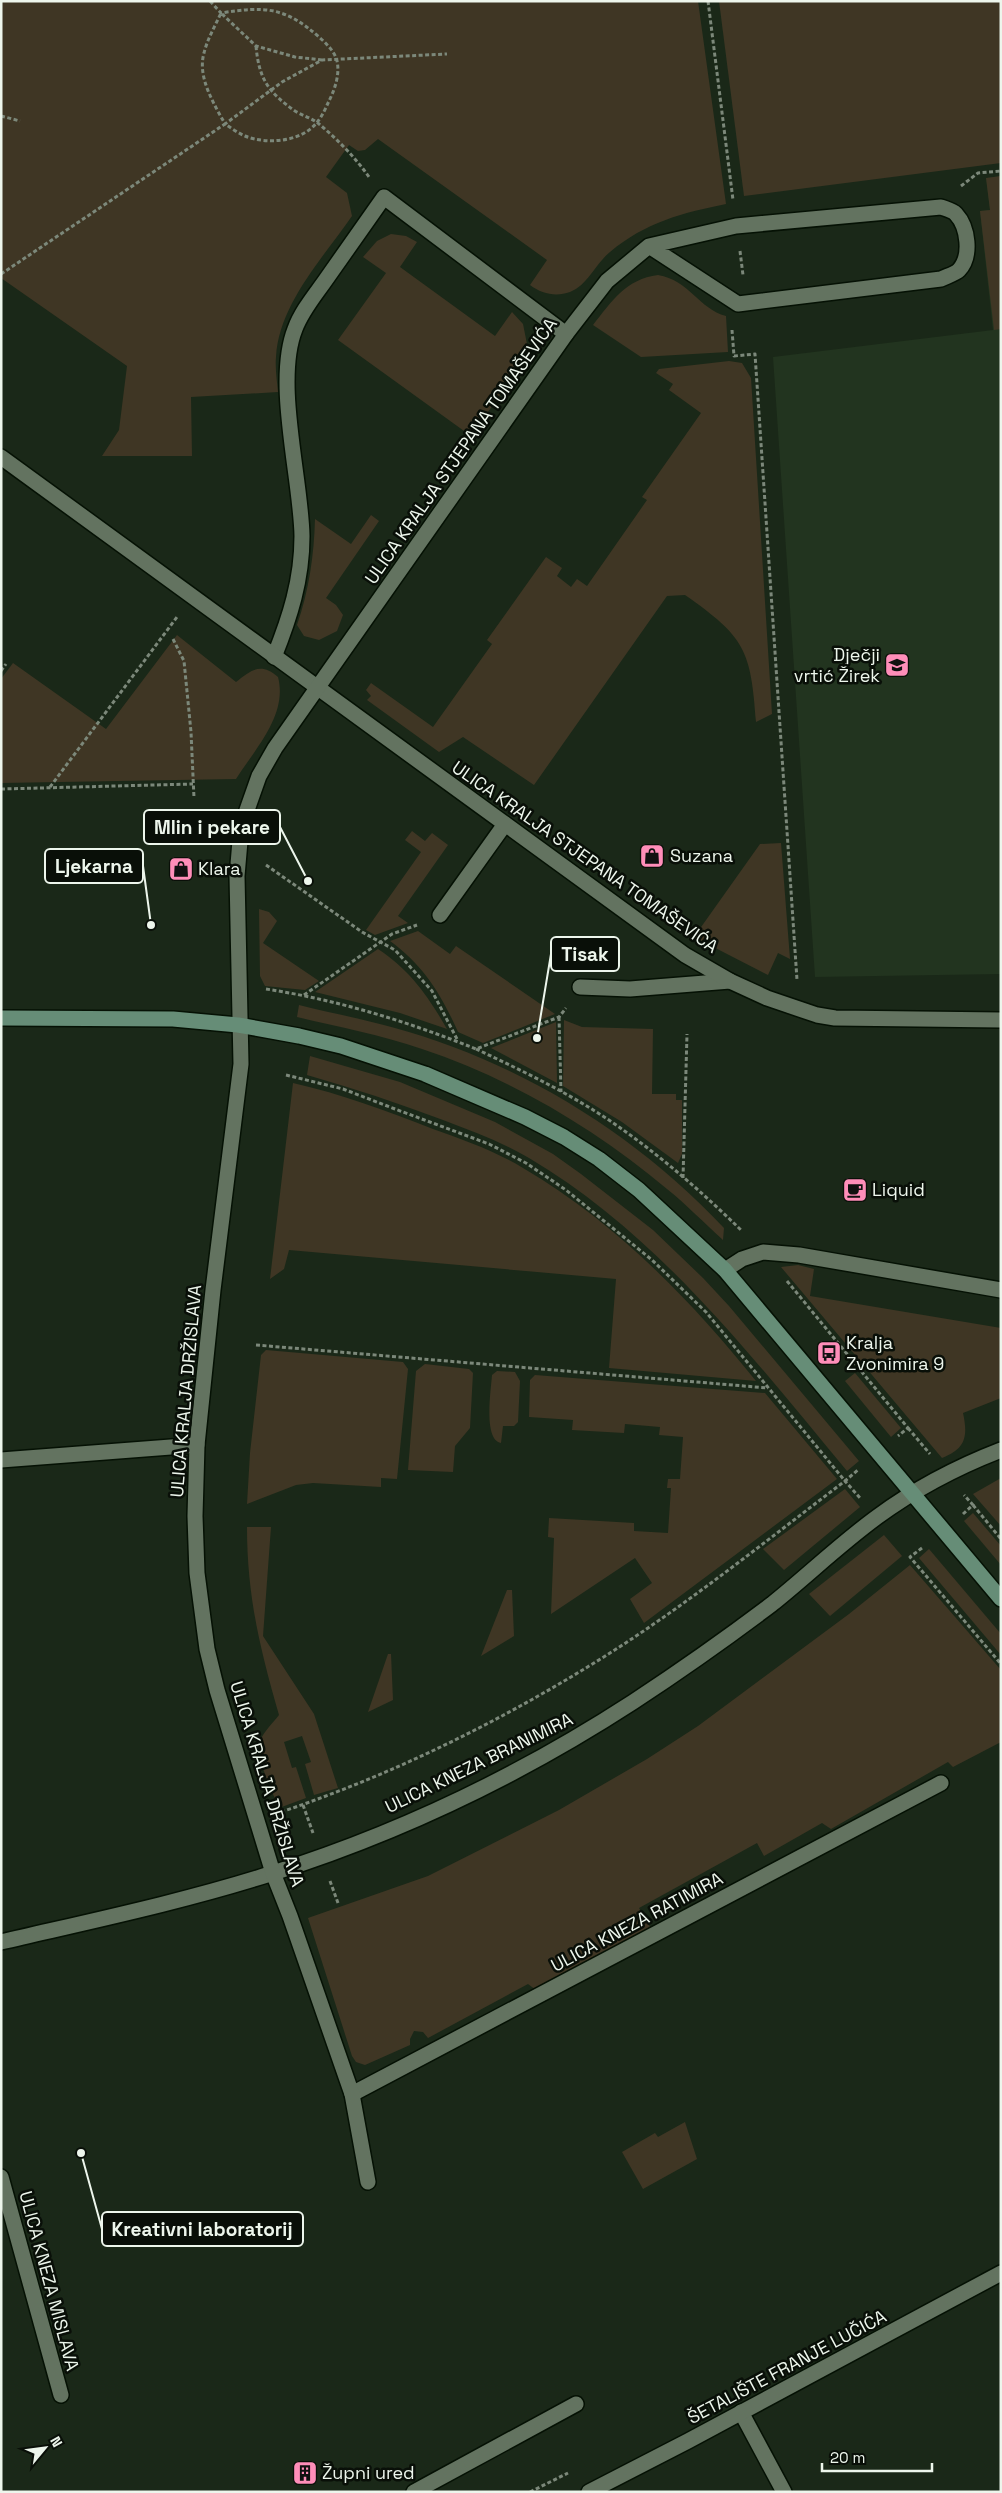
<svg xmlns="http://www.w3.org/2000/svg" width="1002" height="2493" viewBox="0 0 1002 2493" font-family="'Space Grotesk',sans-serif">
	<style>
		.built { fill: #22341f }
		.green { fill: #3f3624 }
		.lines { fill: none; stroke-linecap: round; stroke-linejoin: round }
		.lane-casing { stroke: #051104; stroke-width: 18 }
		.street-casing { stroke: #051104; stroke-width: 18 }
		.secondary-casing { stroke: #051104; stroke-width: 18 }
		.path { stroke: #7c887a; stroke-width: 3; stroke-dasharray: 4 2.5; stroke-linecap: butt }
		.lane { stroke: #637360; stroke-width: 15 }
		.street { stroke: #637360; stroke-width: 15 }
		.secondary { stroke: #668d77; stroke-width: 15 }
		.labels { text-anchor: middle; stroke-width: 5; stroke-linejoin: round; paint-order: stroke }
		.street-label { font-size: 18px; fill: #edf6ec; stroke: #090f08 }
		.poi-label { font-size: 18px; fill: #edf6ec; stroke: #090f08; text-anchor: start }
		.leader { fill: none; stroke: #edf6ec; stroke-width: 2 }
		.callout-dot { fill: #edf6ec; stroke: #090f08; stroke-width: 2 }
		.callout { fill: #090f08; stroke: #edf6ec; stroke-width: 2 }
		.callout-label { font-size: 19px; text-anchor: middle; font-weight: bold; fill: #edf6ec }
	</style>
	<rect width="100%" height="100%" fill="#1a2818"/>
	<polygon class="built" points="1001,176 1001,974 815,977 773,357 993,330 980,211 990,210 986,178"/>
	<g class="green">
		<path d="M1,1H698L726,204C682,213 646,222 610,252C596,263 588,285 570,292C556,297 542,294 530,285L547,260L378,139L365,150L358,151L349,145L326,177L347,193L352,216C323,258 279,304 276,357C275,368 277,381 278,392L191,397L192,456H102L119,430L127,366L1,278Z"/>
		<polygon points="719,1 1001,1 1001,163 744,196"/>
		<polygon points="1001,176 1001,329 994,330 980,211 990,210 986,178"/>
		<polygon points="391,234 406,236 417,242 400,267 495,336 512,312 523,324 529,354 471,436 338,340 386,273 363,257 377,241"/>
		<path d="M658,275C689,280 699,309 726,316L728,352L641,357L593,325C612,301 626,279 658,275Z"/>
		<path d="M729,361L742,363L751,378L772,714L756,722C751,650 745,637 685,595L667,596L534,785L463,737L439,752L367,700L371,696L366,690L371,683L433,727L492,644L487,640L546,557L562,568L557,576L571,587L577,579L587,586L647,500L642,497L701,413L669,390L673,384L656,373L659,369Z"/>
		<path d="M371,515L379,521L326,598L336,605L343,615L337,631L319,640L304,636L297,625C309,590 314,556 315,519L351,544Z"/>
		<path d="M177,635L236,682C251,670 261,662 278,677C288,715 255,749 236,779L1,783V679L13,663L106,729Z"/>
		<polygon points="412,831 425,841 432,833 448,845 398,916 408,923 375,935 366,930 421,852 405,840"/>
		<polygon points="781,843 790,959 778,953 768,975 694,937 760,844"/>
		<polygon points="259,909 269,912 277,921 263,943 319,981 305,990 265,986 260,976"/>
		<path d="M418,931L450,954L456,946L555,1014L483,1043L458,1032C441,994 424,966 390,941Z"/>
		<path d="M378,949C410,970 428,996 447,1029L400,1013L315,992Z"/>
		<path d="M299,1005C331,1013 363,1019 395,1028C519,1062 636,1134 724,1228L723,1240C704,1223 687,1205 667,1189C596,1129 510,1078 422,1049C381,1035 339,1027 297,1017Z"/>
		<polygon points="564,1020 582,1027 653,1029 652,1094 676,1094 676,1100 682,1100 682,1154 678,1163 622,1122 563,1086"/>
		<polygon points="556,1022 557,1083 491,1048"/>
		<path d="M310,1056L400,1082L495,1122L553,1154L581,1174L653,1230L703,1278L729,1306L859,1461L847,1471C752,1357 659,1235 529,1158C502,1142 472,1131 443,1120C398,1103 353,1088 307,1075Z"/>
		<path d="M293,1083C342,1094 387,1111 433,1129C464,1140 495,1151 523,1168C614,1221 691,1300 756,1381L609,1368L616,1279L289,1250L284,1269L270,1279Z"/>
		<path d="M798,1265L814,1269L810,1296L1001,1328V1398L963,1413C968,1436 966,1449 942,1458L781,1267Z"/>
		<polygon points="266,1350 403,1362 408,1369 397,1479 381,1478 381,1487 313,1483 296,1485 247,1504 250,1453 261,1355"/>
		<polygon points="425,1364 469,1369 473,1373 470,1428 455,1446 453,1472 408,1470 416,1371"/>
		<path d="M497,1371L515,1372L520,1381L518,1422L514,1426H503L501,1443C483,1440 491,1390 492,1375Z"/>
		<polygon points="855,1373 901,1428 891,1437 845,1381"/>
		<polygon points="535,1375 765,1393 837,1479 644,1623 630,1599 652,1583 635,1558 551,1614 554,1538 548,1537 549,1518 634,1523 634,1531 668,1533 671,1488 667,1488 668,1479 680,1479 683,1437 659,1435 660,1427 625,1424 624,1433 572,1430 573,1420 529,1417 530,1380"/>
		<polygon points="1001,1478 1001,1526 973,1494"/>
		<polygon points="845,1489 860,1507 784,1570 763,1549"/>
		<polygon points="973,1513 1001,1546 1001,1565 964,1521"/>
		<path d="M247,1527H271L263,1636L314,1714L338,1788L314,1795L305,1764L311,1762L302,1736L284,1742L292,1768L296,1767L306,1798L279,1808C273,1793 254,1755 260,1741C264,1731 273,1723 279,1715C260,1649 247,1596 247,1527Z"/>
		<polygon points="884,1535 902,1556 830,1616 809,1594"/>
		<polygon points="929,1549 1001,1634 1001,1655 919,1558"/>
		<polygon points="910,1565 1001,1670 1001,1742 953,1767 948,1762 831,1829 822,1823 764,1856 757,1843 639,1908 650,1927 536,1990 528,1984 428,2038 423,2032 414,2031 410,2039 410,2045 365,2065 356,2062 352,2056 308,1918 428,1876 559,1810 647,1759 698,1726 849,1614"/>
		<polygon points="507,1590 512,1590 514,1636 481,1656"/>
		<polygon points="388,1654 391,1654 393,1700 368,1712"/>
		<polygon points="685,2122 697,2159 643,2189 622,2152 655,2133 658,2137"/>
	</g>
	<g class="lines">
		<defs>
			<g id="lane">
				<path d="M274,657C290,617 302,580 302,536C301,478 274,382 295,329C302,310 316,294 327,278C346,251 365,224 384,197L566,334"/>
				<polyline points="440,915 505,824"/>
				<polyline points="580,987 630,989 730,981"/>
				<polyline points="725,1270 742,1259 763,1252 799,1255 1001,1290"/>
				<polyline points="414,2492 576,2404"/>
			</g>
			<g id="street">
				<polyline points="1,457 685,955 730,981 767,998 817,1015 835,1018 1001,1020"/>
				<polyline points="1,1460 197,1445"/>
				<path d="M1,1942C91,1921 182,1902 270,1874C397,1834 522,1774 633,1702C680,1671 727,1638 772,1604C807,1576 840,1544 877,1517C915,1489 957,1467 1001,1450"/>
				<polyline points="352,2094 941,1783"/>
				<polyline points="1,2177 61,2395"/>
				<path d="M368,2182L352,2094L290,1916L273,1873L217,1690L207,1649L197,1573L195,1516L197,1445L213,1290L241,1064L237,876L240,841L247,810L259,776L275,748L566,334L607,281L649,246L736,226L941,207C946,209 952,210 956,214C968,227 972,256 959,270C955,274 947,276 941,279L738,304L649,246"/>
				<polyline points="741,2412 784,2492"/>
				<polyline points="589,2492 688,2441 1001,2273"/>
			</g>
			<polyline id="secondary" points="1,1018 173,1019 238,1025 299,1036 341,1046 425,1074 525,1117 564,1137 599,1159 639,1190 725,1270 1001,1599"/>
		</defs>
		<use href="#lane" class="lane-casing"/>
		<use href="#street" class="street-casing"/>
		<use href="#secondary" class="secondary-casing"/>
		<g class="path">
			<polyline points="708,1 733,200"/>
			<path d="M256,46C259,79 268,92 295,111C303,116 312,118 319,124C337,139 355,157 369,177"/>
			<path d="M322,60L295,57L256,46L221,13C215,26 207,40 204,53C197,77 214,104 225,124L282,82L322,60L447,54"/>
			<polyline points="1,116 20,121"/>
			<polyline points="961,186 978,173 1001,171"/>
			<polyline points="740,251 743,275"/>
			<path d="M1,274L225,124C231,128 238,133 245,136C267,145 303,142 318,121C323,115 326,107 329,101C335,89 340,74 337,61C335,52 326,43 319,37C285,7 265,6 221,13L210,1"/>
			<polyline points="732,330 734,356 755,354 797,980"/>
			<polyline points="173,639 184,661 191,732 194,798"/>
			<polyline points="1,671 6,664"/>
			<polyline points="50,787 177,617"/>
			<polyline points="1,789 193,784"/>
			<polyline points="266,865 362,932 395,950 432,991 458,1041"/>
			<path d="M266,989C338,1000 409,1022 476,1049L559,1017L566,1008"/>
			<polyline points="304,995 392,934 417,925"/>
			<polyline points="559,1017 561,1092"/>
			<path d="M476,1049C525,1072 575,1096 619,1127C662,1157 704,1194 741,1230"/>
			<polyline points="286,1075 343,1089 395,1109 489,1144 526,1163 566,1190 652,1260 706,1312 845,1481 859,1469"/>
			<polyline points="683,1178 687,1034"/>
			<polyline points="787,1281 908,1428 898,1436"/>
			<polyline points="256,1345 768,1388"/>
			<polyline points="908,1428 930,1454"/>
			<polyline points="973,1505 1001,1539"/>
			<polyline points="963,1514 973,1505 964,1495"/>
			<polyline points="922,1548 910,1557 1001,1664"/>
			<polyline points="303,1805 313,1833"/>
			<path d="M281,1812C391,1775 495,1724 594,1663C682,1609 763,1543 845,1481L860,1498"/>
			<polyline points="330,1881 338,1903"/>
			<polyline points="530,2492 568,2473"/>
		</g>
		<use href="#lane" class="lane"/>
		<use href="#street" class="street"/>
		<use href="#secondary" class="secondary"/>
	</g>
	<defs>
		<symbol id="school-square" viewBox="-11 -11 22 22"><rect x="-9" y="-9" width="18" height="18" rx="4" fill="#ff8eb9" stroke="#090f08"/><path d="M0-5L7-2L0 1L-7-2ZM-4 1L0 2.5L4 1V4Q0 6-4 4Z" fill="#111"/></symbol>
		<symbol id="shop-square" viewBox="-11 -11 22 22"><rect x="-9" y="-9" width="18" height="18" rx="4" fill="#ff8eb9" stroke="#090f08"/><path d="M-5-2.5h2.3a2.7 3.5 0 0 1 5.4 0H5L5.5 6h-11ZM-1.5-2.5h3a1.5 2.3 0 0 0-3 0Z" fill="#111"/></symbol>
		<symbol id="cafe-square" viewBox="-11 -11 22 22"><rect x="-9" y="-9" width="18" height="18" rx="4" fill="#ff8eb9" stroke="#090f08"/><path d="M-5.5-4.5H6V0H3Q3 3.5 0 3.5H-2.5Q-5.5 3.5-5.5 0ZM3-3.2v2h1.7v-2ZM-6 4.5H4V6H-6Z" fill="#111"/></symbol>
		<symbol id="bus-square" viewBox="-11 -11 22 22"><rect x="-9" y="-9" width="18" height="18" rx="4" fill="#ff8eb9" stroke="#090f08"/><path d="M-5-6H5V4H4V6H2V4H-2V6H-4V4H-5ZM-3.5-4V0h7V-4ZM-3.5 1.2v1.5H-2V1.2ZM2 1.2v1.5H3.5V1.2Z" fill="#111"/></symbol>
		<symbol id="building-square" viewBox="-11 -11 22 22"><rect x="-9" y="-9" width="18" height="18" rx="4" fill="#ff8eb9" stroke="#090f08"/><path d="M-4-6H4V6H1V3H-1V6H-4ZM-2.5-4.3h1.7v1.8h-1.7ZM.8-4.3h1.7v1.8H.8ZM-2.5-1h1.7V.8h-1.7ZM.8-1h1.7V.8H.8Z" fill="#111"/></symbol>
	</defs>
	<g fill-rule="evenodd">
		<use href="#school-square" x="883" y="651" width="28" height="28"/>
		<use href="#shop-square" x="638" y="842" width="28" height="28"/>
		<use href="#shop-square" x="167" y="855" width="28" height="28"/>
		<use href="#cafe-square" x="841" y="1176" width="28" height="28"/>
		<use href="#bus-square" x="815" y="1339" width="28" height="28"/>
		<use href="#building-square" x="291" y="2459" width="28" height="28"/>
	</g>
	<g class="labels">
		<g class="street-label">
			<text transform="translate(461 451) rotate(-55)" y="6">ULICA KRALJA STJEPANA TOMAŠEVIĆA</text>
			<text transform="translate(585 857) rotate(35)" y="6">ULICA KRALJA STJEPANA TOMAŠEVIĆA</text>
			<text transform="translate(186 1391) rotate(-85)" y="6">ULICA KRALJA DRŽISLAVA</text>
			<text transform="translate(479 1763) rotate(-26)" y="6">ULICA KNEZA BRANIMIRA</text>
			<text transform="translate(267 1784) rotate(73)" y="6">ULICA KRALJA DRŽISLAVA</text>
			<text transform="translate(637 1922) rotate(-28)" y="6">ULICA KNEZA RATIMIRA</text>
			<text transform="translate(49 2281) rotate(75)" y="6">ULICA KNEZA MISLAVA</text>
			<text transform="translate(787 2367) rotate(-28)" y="6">ŠETALIŠTE FRANJE LUČIĆA</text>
		</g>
		<g class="poi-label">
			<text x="880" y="661" text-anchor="end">Dječji<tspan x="880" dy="21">vrtić Žirek</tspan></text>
			<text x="670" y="862">Suzana</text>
			<text x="198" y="875">Klara</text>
			<text x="872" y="1196">Liquid</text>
			<text x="846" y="1349">Kralja<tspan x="846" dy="21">Zvonimira 9</tspan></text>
			<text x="322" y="2479">Župni ured</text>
		</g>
	</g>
	<path class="leader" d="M308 881L280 827M151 925L143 866M537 1038L551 954M81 2153L102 2229"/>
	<g class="callout-dot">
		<circle cx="308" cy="881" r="5"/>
		<circle cx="151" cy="925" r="5"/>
		<circle cx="537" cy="1038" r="5"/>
		<circle cx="81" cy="2153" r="5"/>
	</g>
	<g class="callout">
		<rect x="144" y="810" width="136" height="34" rx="5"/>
		<rect x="45" y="849" width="98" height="34" rx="5"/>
		<rect x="551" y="937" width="68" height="34" rx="5"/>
		<rect x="102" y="2212" width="201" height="34" rx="5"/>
	</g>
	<g class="callout-label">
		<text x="212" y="834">Mlin i pekare</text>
		<text x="94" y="873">Ljekarna</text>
		<text x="585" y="961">Tisak</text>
		<text x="202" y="2236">Kreativni laboratorij</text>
	</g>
	<rect width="1002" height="2493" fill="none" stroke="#edf6ec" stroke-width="5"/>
	<g transform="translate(45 2448) rotate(61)" stroke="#090f08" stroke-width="4" paint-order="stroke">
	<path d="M0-4L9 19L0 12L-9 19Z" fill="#edf6ec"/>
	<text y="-8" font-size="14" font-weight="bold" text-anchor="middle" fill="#edf6ec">N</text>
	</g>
	<path d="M822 2463v8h110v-8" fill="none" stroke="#edf6ec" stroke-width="2.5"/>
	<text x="830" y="2463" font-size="15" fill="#edf6ec" stroke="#090f08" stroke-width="4" paint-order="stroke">20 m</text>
</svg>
